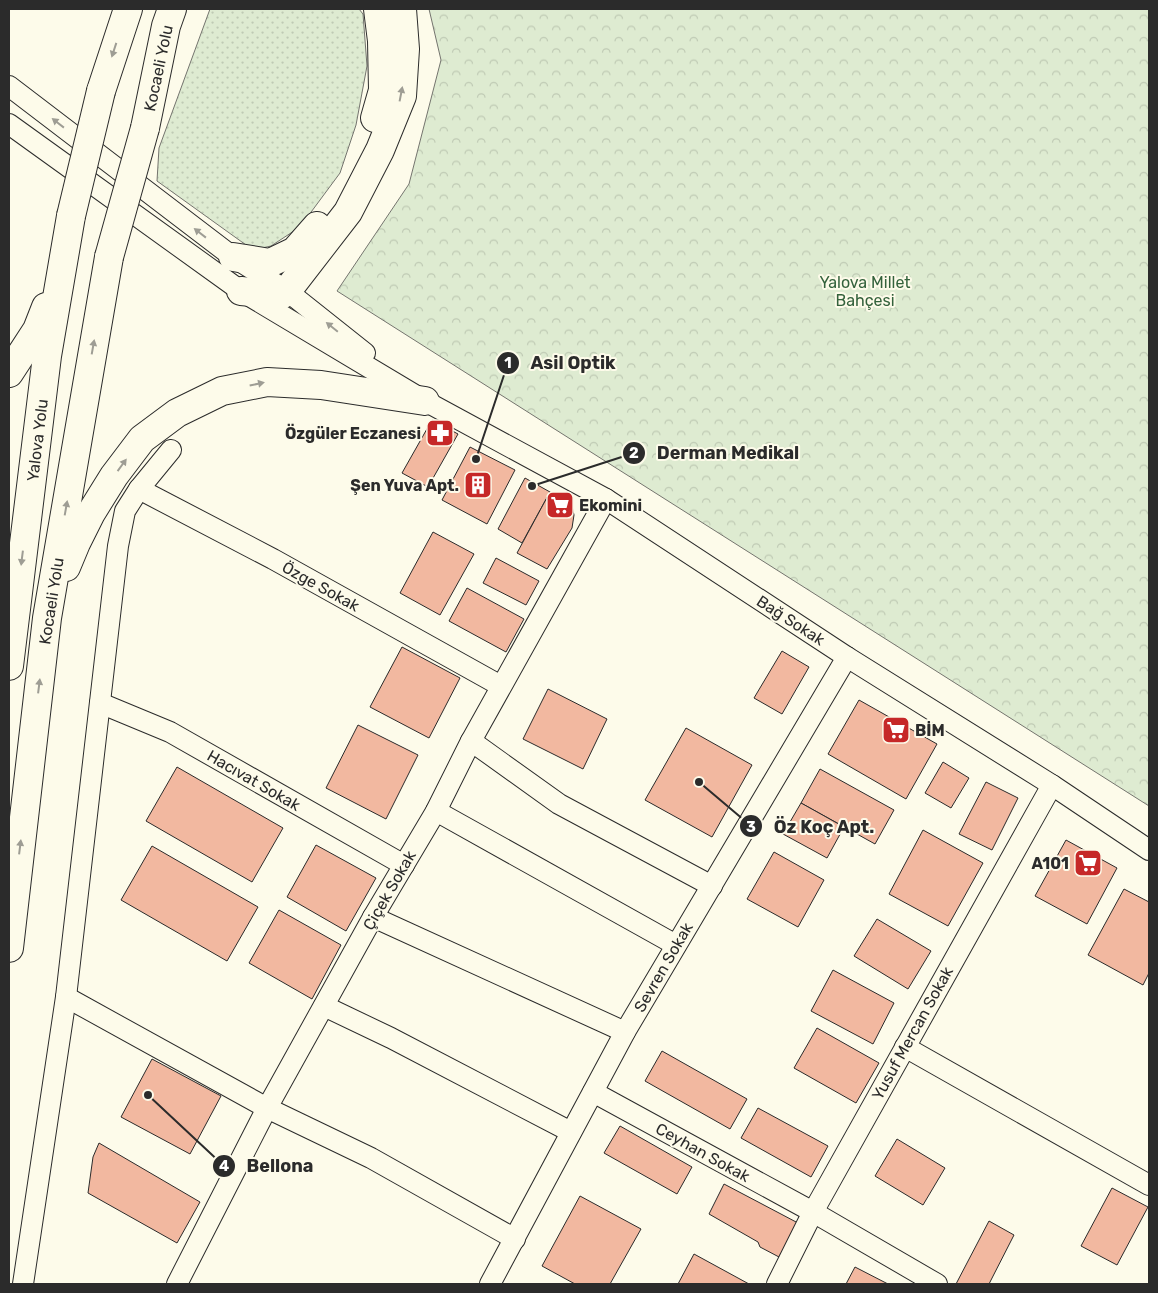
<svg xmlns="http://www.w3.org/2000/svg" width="1158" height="1293" viewBox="0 0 1158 1293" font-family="Rubik,sans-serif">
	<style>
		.grass { fill: url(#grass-dots); stroke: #74746e }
		.forest { fill: url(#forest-crowns); stroke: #74746e }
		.building { fill: #f2b8a0; stroke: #2b2b2b }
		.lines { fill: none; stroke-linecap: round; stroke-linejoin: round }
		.minor-casing { stroke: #2b2b2b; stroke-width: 22 }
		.trunk-casing { stroke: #2b2b2b; stroke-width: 30 }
		.minor { stroke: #fdfbea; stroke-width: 20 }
		.trunk { stroke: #fdfbea; stroke-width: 28 }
		.trunk-bridge-casing { stroke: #2b2b2b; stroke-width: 30; stroke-linecap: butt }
		.trunk-bridge { stroke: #fdfbea; stroke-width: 28 }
		.oneway { fill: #9e9d94 }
		.labels { text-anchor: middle; stroke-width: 4; stroke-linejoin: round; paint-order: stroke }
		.street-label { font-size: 16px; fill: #2b2b2b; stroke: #fdfbea }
		.park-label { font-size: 16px; fill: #34623c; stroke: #fdfbea }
		.poi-label { font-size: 16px; font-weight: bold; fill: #2b2b2b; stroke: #fdfbea; text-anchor: end }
		.leader { fill: none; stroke: #2b2b2b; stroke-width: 2 }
		.callout-dot { fill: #2b2b2b; stroke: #fdfbea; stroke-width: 2 }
		.mark-label { font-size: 15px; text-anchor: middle; font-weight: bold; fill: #fff }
		.callout-label { font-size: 18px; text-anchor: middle; font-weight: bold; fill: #2b2b2b; stroke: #fdfbea; stroke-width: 4; stroke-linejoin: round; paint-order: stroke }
	</style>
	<defs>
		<pattern id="grass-dots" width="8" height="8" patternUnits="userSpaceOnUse" patternTransform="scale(1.25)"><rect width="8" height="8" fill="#deebd1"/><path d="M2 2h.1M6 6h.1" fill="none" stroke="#bfcab4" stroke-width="1.8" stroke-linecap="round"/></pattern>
		<pattern id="forest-crowns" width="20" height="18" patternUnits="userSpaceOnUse" patternTransform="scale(1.25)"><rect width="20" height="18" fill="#deebd1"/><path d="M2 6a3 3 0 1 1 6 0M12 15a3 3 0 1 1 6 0" fill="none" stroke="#bfcab4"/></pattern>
	</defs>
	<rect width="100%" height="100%" fill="#fdfbea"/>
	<polygon class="grass" points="210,9 359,9 363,14 367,66 356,125 340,173 300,227 271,246 253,250 157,181 159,148"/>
	<polygon class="forest" points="429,9 1149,9 1149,806 337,291 409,184 441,60"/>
	<g class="building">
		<polygon points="432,420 458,434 428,487 402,473"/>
		<polygon points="470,447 515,470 487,524 442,500"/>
		<polygon points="525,478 550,492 522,543 498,529"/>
		<polygon points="550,492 572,506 574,515 572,528 547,569 517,553"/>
		<polygon points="433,532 474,554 440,615 400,593"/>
		<polygon points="496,558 539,581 526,605 483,583"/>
		<polygon points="467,588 524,619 506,652 449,621"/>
		<polygon points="402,647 460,678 429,738 370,707"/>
		<polygon points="782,651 809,667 782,714 754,698"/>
		<polygon points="548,689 607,719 583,769 523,739"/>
		<polygon points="859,700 937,744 906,799 828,754"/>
		<polygon points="358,725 418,755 386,819 326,788"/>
		<polygon points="686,728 752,765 712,837 645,800"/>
		<polygon points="943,762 969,778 951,808 925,793"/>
		<polygon points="177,767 283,828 252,882 146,821"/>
		<polygon points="820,769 894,810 875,844 801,803"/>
		<polygon points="986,782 1018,798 992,850 959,834"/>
		<polygon points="801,803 844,827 827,858 783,834"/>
		<polygon points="923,830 983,863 948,926 889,894"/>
		<polygon points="1066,840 1117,868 1087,924 1035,896"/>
		<polygon points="316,845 376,878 346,931 287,897"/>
		<polygon points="152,846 258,907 227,961 121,900"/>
		<polygon points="774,852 824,880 798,927 747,899"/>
		<polygon points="1124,889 1149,902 1149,973 1143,985 1088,955"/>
		<polygon points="279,910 341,945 312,999 249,963"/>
		<polygon points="877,919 931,951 908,989 854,956"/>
		<polygon points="833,970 894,1003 873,1044 811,1011"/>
		<polygon points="817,1028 879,1063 856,1103 794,1068"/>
		<polygon points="662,1051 747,1099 730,1129 645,1081"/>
		<polygon points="152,1059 221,1096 190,1154 121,1117"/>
		<polygon points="758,1108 828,1146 811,1177 741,1138"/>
		<polygon points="620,1126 692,1167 677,1194 604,1153"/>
		<polygon points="897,1139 945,1168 923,1205 875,1176"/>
		<polygon points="99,1143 200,1202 177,1243 88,1193 93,1157"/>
		<polygon points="724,1184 798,1223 779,1257 760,1247 758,1242 709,1214"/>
		<polygon points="1112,1188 1148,1207 1117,1265 1081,1246"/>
		<polygon points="580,1196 641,1229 610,1284 575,1284 542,1266"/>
		<polygon points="989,1221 1014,1235 989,1284 956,1284"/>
		<polygon points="694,1254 749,1284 678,1284"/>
		<polygon points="855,1267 888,1284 846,1284"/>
	</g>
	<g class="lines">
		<defs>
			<g id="minor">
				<polyline points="9,86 233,257 287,291 365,353"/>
				<polyline points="9,124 241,291 425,401 606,499 847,657 1052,785 1149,850"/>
				<polyline points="139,489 273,559 501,686"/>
				<polyline points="100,703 170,732 404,865"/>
				<polyline points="471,741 559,804 712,886"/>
				<polyline points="436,811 676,945"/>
				<polyline points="373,917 625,1032"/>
				<polyline points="66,997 267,1108 371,1158 515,1239"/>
				<polyline points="324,1006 391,1038 571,1132"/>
				<polyline points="905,1047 1149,1185"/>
				<polyline points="593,1092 813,1212 937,1284"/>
				<polyline points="23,1284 66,997 118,546 125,511 139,489 171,450"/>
				<polyline points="177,1284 267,1108 373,917 436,811 471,741 606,499"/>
				<polyline points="490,1284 625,1032 847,657"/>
				<polyline points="777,1284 813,1212 1052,785"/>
			</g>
			<g id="trunk">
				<polyline points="101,91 128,9"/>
				<polyline points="375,118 383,90 382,41 378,9"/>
				<polyline points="145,128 166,26 172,9"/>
				<polyline points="233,257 270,263 295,251 317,226"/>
				<polyline points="241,291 281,295 287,291 348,212 380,150 402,96 405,49 402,9"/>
				<polyline points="9,373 37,330 46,307"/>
				<polyline points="66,567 76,543 91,513 114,476 142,439 177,413 222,391 267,382 321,385 425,401"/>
				<polyline points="9,666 47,356 71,216"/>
				<polyline points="9,948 47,618 109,257"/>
			</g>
		</defs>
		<use href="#minor" class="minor-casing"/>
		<use href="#trunk" class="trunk-casing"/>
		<use href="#minor" class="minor"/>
		<use href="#trunk" class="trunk"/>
		<defs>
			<g id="trunk-bridge">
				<polyline points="71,216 101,91"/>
				<polyline points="109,257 145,128"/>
			</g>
		</defs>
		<use href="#trunk-bridge" class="trunk-bridge-casing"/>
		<use href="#trunk-bridge" class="trunk-bridge"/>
	</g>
	<defs><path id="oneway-solid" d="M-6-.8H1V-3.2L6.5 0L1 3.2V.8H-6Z" transform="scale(1.25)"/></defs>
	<g class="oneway">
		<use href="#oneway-solid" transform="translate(114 50) rotate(108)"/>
		<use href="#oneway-solid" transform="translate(401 94) rotate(-79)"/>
		<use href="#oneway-solid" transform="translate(58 123) rotate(-142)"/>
		<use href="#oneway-solid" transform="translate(200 233) rotate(-142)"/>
		<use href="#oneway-solid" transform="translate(332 327) rotate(-141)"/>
		<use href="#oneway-solid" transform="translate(93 347) rotate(-80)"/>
		<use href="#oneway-solid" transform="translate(257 384) rotate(-12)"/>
		<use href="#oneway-solid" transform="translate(122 465) rotate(-54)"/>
		<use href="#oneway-solid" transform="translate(66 508) rotate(-80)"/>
		<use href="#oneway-solid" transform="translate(22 558) rotate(97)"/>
		<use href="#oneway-solid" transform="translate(39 686) rotate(-83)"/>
		<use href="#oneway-solid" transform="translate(20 847) rotate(-83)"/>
	</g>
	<defs>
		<symbol id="pharmacy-square" viewBox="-11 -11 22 22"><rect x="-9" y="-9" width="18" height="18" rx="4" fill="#c62828" stroke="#fdfbea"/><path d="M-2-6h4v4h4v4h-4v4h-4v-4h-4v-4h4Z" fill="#fff"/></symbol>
		<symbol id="building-square" viewBox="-11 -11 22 22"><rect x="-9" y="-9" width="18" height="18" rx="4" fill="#c62828" stroke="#fdfbea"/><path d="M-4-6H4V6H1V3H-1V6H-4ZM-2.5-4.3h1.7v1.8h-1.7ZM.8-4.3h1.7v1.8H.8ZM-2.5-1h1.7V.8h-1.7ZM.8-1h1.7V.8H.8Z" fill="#fff"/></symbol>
		<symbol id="supermarket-square" viewBox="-11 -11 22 22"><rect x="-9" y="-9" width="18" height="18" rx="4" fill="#c62828" stroke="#fdfbea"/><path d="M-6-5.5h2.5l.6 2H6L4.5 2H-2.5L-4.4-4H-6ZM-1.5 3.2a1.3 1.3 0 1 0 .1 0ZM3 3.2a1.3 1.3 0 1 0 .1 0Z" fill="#fff"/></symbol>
	</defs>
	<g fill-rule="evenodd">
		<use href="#pharmacy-square" x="424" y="417" width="32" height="32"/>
		<use href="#building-square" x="462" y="469" width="32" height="32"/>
		<use href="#supermarket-square" x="544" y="489" width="32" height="32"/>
		<use href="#supermarket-square" x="880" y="714" width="32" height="32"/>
		<use href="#supermarket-square" x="1072" y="847" width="32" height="32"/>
	</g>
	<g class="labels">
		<g class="street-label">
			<text transform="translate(158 68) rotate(-78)" y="6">Kocaeli̇ Yolu</text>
			<text transform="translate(37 440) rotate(-83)" y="6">Yalova Yolu</text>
			<text transform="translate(321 586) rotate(29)" y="6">Özge Sokak</text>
			<text transform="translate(51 601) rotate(-81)" y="6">Kocaeli̇ Yolu</text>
			<text transform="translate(791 620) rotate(33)" y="6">Bağ Sokak</text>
			<text transform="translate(254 780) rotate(30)" y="6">Hacıvat Sokak</text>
			<text transform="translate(389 890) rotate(-60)" y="6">Çiçek Sokak</text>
			<text transform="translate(663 967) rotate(-60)" y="6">Sevren Sokak</text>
			<text transform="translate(912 1033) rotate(-61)" y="6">Yusuf Mercan Sokak</text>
			<text transform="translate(703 1152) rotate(29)" y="6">Ceyhan Sokak</text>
		</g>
		<g class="park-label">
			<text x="865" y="288">Yalova Millet<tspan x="865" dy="18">Bahçesi</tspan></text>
		</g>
		<g class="poi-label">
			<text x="421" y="439">Özgüler Eczanesi</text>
			<text x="459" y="491">Şen Yuva Apt.</text>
			<text x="579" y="511" text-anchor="start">Ekomini</text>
			<text x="915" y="736" text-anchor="start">BİM</text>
			<text x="1069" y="869">A101</text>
		</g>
	</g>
	<path class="leader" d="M476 459L508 363M532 486L634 453M699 782L751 826M148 1095L224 1166"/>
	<g class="callout-dot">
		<circle cx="476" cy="459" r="5"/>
		<circle cx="532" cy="486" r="5"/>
		<circle cx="699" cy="782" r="5"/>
		<circle cx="148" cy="1095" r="5"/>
		<circle cx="508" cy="363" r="12"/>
		<circle cx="634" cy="453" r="12"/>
		<circle cx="751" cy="826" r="12"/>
		<circle cx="224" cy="1166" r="12"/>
	</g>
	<g class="mark-label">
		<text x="508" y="368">1</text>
		<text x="634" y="458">2</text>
		<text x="751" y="832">3</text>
		<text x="224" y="1171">4</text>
	</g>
	<g class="callout-label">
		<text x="573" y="369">Asil Optik</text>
		<text x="728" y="459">Derman Medikal</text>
		<text x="824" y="833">Öz Koç Apt.</text>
		<text x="280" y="1172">Bellona</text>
	</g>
	<rect width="1158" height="1293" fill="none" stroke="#2b2b2b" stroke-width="20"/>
</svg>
